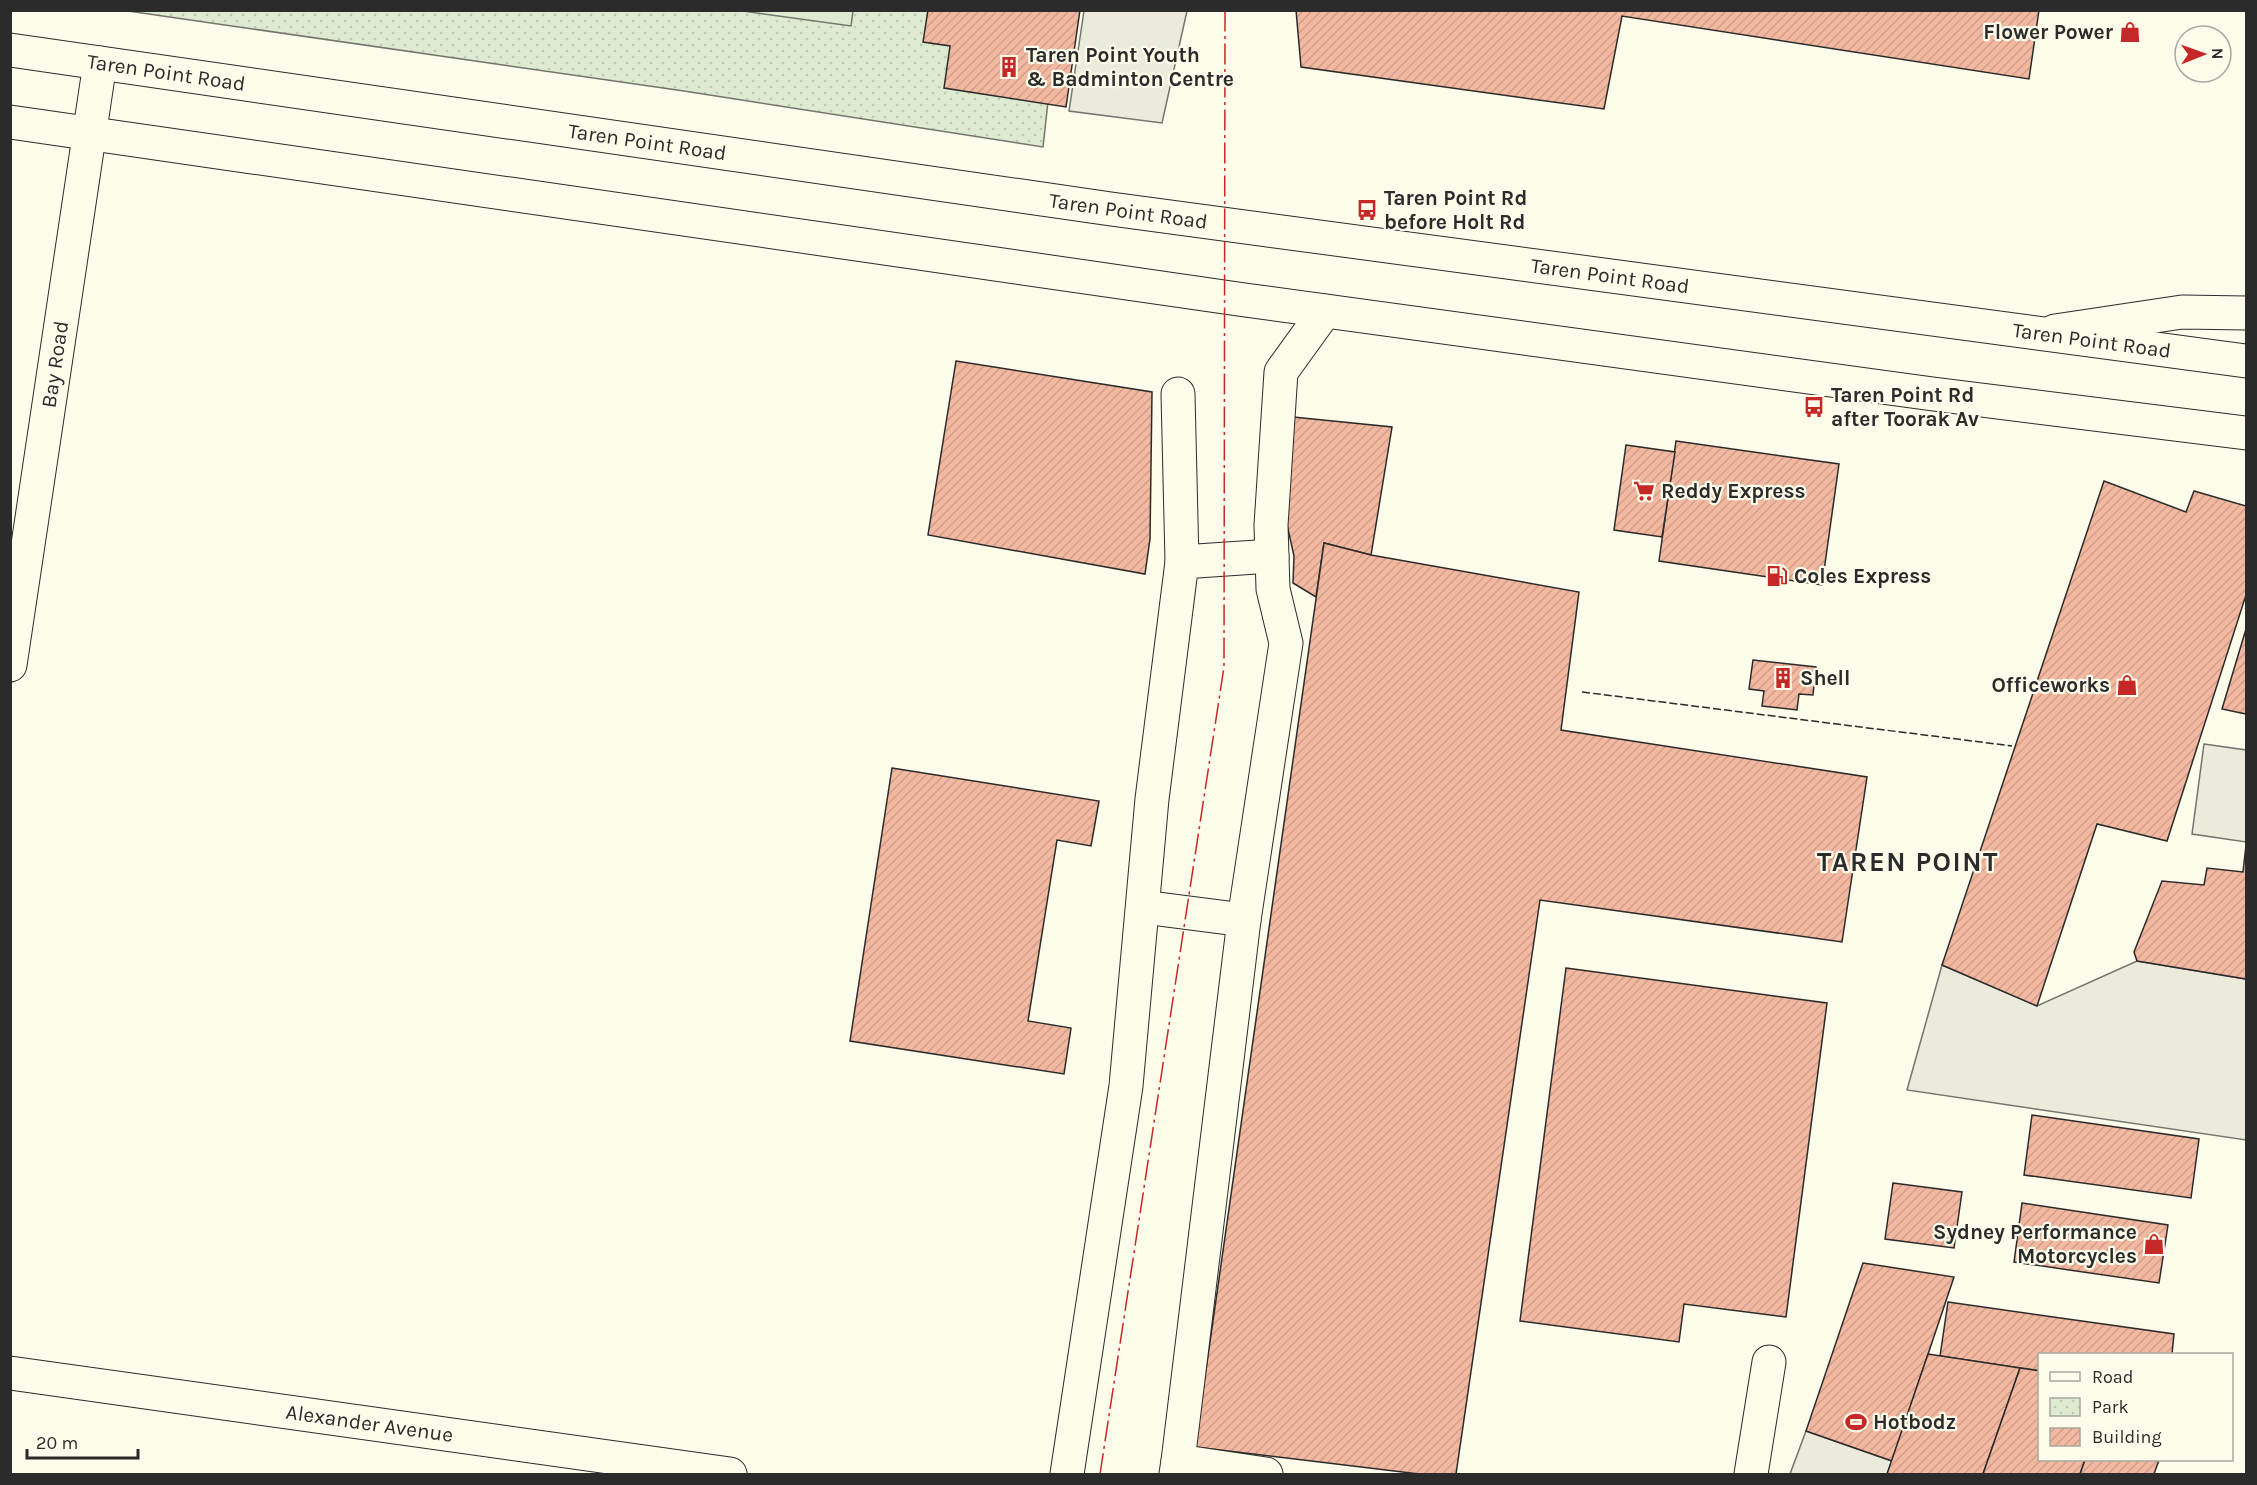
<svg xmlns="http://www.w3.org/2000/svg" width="2257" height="1485" viewBox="0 0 2257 1485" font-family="Karla,sans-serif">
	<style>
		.park { fill: url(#park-dots); stroke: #74746e; stroke-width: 1.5 }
		.garden { fill: #deebd1; stroke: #74746e; stroke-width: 1.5 }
		.parking { fill: #eceadb; stroke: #74746e; stroke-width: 1.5 }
		.building { fill: url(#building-hatch); stroke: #2b2b2b; stroke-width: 1.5 }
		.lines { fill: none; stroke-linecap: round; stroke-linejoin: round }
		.minor-casing { stroke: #2b2b2b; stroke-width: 35 }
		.major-casing { stroke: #2b2b2b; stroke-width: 35 }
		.minor { stroke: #fdfbea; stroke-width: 33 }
		.major { stroke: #fdfbea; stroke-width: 33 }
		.fence { stroke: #2b2b2b; stroke-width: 1.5; stroke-dasharray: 8 3; stroke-linecap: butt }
		.power { stroke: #c62828; stroke-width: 1.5; stroke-dasharray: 21 4.5 3 4.5; stroke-linecap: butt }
		.labels { text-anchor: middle; stroke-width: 4.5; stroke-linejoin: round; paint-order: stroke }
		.poi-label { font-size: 21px; font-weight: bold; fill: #2b2b2b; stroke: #fdfbea; text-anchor: start }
		.street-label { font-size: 21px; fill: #2b2b2b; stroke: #fdfbea }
		.district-label { font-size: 27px; font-weight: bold; letter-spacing: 1.5px; fill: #2b2b2b; stroke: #fdfbea }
	</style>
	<defs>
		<pattern id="park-dots" width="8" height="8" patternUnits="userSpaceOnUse" patternTransform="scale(1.5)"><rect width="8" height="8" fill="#deebd1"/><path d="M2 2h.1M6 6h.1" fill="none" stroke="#bfcab4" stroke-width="1.8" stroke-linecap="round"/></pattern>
		<pattern id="building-hatch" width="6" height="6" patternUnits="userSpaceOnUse" patternTransform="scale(1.5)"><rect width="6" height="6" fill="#f2b8a0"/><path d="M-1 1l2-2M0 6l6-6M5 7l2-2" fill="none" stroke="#d09e8a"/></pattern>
	</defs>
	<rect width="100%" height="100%" fill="#fdfbea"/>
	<polygon class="park" points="128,11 1058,11 1043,147 684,91"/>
	<polygon class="garden" points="743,11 853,10 853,11 851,26"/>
	<g class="parking">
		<polygon points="1084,11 1187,11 1162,123 1069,111"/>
		<polygon points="2204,744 2246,750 2246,842 2192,834"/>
		<polygon points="2137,961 2246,979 2246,1140 1907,1090 1942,965 2037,1006"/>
		<polygon points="1806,1431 1892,1461 1887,1474 1790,1474"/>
	</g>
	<g class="building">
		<polygon points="928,10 1080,10 1066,107 944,88 950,46 923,42"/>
		<polygon points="1296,10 2039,10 2029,79 1622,16 1604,109 1301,67"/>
		<polygon points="956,361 1152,392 1150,539 1145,574 928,535"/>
		<polygon points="1293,417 1392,427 1371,555 1324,543 1316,597 1293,583 1294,556 1286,520"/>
		<polygon points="1676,441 1839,464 1822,585 1659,561"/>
		<polygon points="1626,445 1675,452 1662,537 1614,530"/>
		<polygon points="2104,481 2186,512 2194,491 2246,506 2246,595 2167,841 2097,824 2037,1006 1942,965"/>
		<polygon points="1324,543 1371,555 1579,592 1561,730 1867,777 1842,942 1540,900 1456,1474 1419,1474 1195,1447"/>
		<polygon points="2246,629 2246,714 2222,709"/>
		<polygon points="1753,660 1816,667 1813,695 1799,694 1797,710 1762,706 1764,691 1749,689"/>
		<polygon points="892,768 1099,801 1091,846 1057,840 1028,1021 1071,1028 1064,1074 850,1041"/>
		<polygon points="2246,845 2246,979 2137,961 2134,952 2162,881 2204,885 2207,868 2243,872"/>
		<polygon points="1566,968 1827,1003 1786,1317 1684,1304 1679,1342 1520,1321"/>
		<polygon points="2032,1115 2199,1139 2191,1198 2024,1175"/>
		<polygon points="1893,1183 1962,1192 1954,1248 1885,1239"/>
		<polygon points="2022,1203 2168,1225 2159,1283 2014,1262"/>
		<polygon points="1863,1263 1954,1277 1892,1461 1806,1431"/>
		<polygon points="1948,1302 2174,1334 2172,1354 2040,1354 2040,1371 1940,1356"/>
		<polygon points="1928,1354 2020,1368 1983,1474 1887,1474"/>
		<polygon points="2020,1368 2040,1371 2040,1460 2085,1460 2080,1474 1983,1474"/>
		<polygon points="2085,1460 2159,1460 2154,1474 2080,1474"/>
	</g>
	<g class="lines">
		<defs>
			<g id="minor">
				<polyline points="2055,331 2182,312 2246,313"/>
				<polyline points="1178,394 1182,562"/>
				<path id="s1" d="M10,665L100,63"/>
				<polyline points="1143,907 1244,920"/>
				<path id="s2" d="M10,1373L730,1474"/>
				<polyline points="1178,1461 1244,920 1286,643 1273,589 1271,525 1281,372 1325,311"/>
				<polyline points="1067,1474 1126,1086 1152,799 1182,562 1272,556"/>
				<polyline points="1176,1474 1178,1461 1266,1474"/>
				<polyline points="1751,1474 1769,1362"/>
			</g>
			<g id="major">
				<path id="s3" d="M10,50L1111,209L2246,361"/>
				<polyline points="10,122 1245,300 1933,394 2246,433"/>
			</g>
		</defs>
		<use href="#minor" class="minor-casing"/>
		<use href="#major" class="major-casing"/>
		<use href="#minor" class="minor"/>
		<use href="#major" class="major"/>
		<polyline class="fence" points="1582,692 2012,746"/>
		<polyline class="power" points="1100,1474 1224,667 1225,10"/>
	</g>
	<defs>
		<symbol id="shop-bare" viewBox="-9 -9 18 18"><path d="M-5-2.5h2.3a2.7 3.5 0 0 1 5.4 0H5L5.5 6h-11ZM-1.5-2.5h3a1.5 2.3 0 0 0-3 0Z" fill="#c62828" stroke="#fdfbea" stroke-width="2.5" paint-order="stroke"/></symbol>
		<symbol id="building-bare" viewBox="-9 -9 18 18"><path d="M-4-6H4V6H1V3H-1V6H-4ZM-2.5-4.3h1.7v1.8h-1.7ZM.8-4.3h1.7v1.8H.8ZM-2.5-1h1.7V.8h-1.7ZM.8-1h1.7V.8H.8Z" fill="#c62828" stroke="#fdfbea" stroke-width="2.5" paint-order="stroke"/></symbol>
		<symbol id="bus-bare" viewBox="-9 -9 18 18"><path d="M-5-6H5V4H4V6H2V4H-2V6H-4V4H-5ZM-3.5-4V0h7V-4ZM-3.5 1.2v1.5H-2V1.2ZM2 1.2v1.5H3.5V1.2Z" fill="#c62828" stroke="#fdfbea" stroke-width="2.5" paint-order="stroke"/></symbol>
		<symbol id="supermarket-bare" viewBox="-9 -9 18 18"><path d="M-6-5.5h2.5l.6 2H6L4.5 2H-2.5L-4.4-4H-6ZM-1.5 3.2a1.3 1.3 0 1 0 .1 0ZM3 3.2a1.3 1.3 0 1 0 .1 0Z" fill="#c62828" stroke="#fdfbea" stroke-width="2.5" paint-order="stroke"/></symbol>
		<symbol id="fuel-bare" viewBox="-9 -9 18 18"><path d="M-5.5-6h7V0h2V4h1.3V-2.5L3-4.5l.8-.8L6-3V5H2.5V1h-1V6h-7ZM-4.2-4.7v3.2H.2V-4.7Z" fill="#c62828" stroke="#fdfbea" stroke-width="2.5" paint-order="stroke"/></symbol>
		<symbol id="stadium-bare" viewBox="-9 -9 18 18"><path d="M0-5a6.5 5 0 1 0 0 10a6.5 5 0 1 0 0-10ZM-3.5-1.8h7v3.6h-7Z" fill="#c62828" stroke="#fdfbea" stroke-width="2.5" paint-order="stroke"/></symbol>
	</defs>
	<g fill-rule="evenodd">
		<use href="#shop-bare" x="2115" y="17" width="30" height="30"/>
		<use href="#building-bare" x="994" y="52" width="30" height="30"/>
		<use href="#bus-bare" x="1352" y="195" width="30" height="30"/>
		<use href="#bus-bare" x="1799" y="392" width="30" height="30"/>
		<use href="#supermarket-bare" x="1629" y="476" width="30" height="30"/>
		<use href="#fuel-bare" x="1762" y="561" width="30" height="30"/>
		<use href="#building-bare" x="1768" y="663" width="30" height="30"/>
		<use href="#shop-bare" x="2112" y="670" width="30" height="30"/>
		<use href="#shop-bare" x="2139" y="1229" width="30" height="30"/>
		<use href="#stadium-bare" x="1841" y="1407" width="30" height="30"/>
	</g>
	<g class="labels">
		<g class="poi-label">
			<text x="2113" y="39" text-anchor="end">Flower Power</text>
			<text x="1026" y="62">Taren Point Youth<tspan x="1026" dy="24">&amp; Badminton Centre</tspan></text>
			<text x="1384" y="205">Taren Point Rd<tspan x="1384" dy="24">before Holt Rd</tspan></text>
			<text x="1831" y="402">Taren Point Rd<tspan x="1831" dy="24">after Toorak Av</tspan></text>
			<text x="1661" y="498">Reddy Express</text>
			<text x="1794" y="583">Coles Express</text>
			<text x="1800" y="685">Shell</text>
			<text x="2110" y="692" text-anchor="end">Officeworks</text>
			<text x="2137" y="1239" text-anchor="end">Sydney Performance<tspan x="2137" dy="24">Motorcycles</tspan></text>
			<text x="1873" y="1429">Hotbodz</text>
		</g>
		<g class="street-label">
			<text dy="7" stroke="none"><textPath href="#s3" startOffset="158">Taren Point Road</textPath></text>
			<text dy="7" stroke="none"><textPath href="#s3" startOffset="644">Taren Point Road</textPath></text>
			<text dy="7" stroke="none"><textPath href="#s3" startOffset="1130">Taren Point Road</textPath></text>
			<text dy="7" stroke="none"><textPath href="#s3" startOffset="1616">Taren Point Road</textPath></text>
			<text dy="7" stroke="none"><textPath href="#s3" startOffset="2102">Taren Point Road</textPath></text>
			<text dy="7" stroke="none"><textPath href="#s1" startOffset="304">Bay Road</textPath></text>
			<text dy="7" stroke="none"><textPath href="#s2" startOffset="363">Alexander Avenue</textPath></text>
		</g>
		<g class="district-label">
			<text x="1908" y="871">TAREN POINT</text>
		</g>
	</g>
	<rect width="2257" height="1485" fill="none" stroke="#2b2b2b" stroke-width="24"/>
	<rect x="2038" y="1353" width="195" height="108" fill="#fdfbea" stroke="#a9a89e" stroke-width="1.5"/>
	<rect x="2050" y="1372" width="30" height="9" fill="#fdfbea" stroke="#a9a89e" stroke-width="1.5"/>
	<text x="2092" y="1383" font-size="18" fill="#2b2b2b">Road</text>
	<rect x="2050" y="1398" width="30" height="18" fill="url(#park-dots)" stroke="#a9a89e" stroke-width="1.5"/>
	<text x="2092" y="1413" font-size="18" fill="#2b2b2b">Park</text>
	<rect x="2050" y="1428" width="30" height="18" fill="url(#building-hatch)" stroke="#a9a89e" stroke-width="1.5"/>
	<text x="2092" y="1443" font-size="18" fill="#2b2b2b">Building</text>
	<g transform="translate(2203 54) rotate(89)"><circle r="28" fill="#fdfbea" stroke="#a9a89e" stroke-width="1.5"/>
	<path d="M0-4.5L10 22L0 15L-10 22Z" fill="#c62828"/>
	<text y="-9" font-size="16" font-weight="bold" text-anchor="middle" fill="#2b2b2b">N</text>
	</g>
	<path d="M27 1449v9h111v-9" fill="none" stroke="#2b2b2b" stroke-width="3"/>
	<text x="36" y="1449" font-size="18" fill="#2b2b2b" stroke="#fdfbea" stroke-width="4.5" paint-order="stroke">20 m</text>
</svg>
